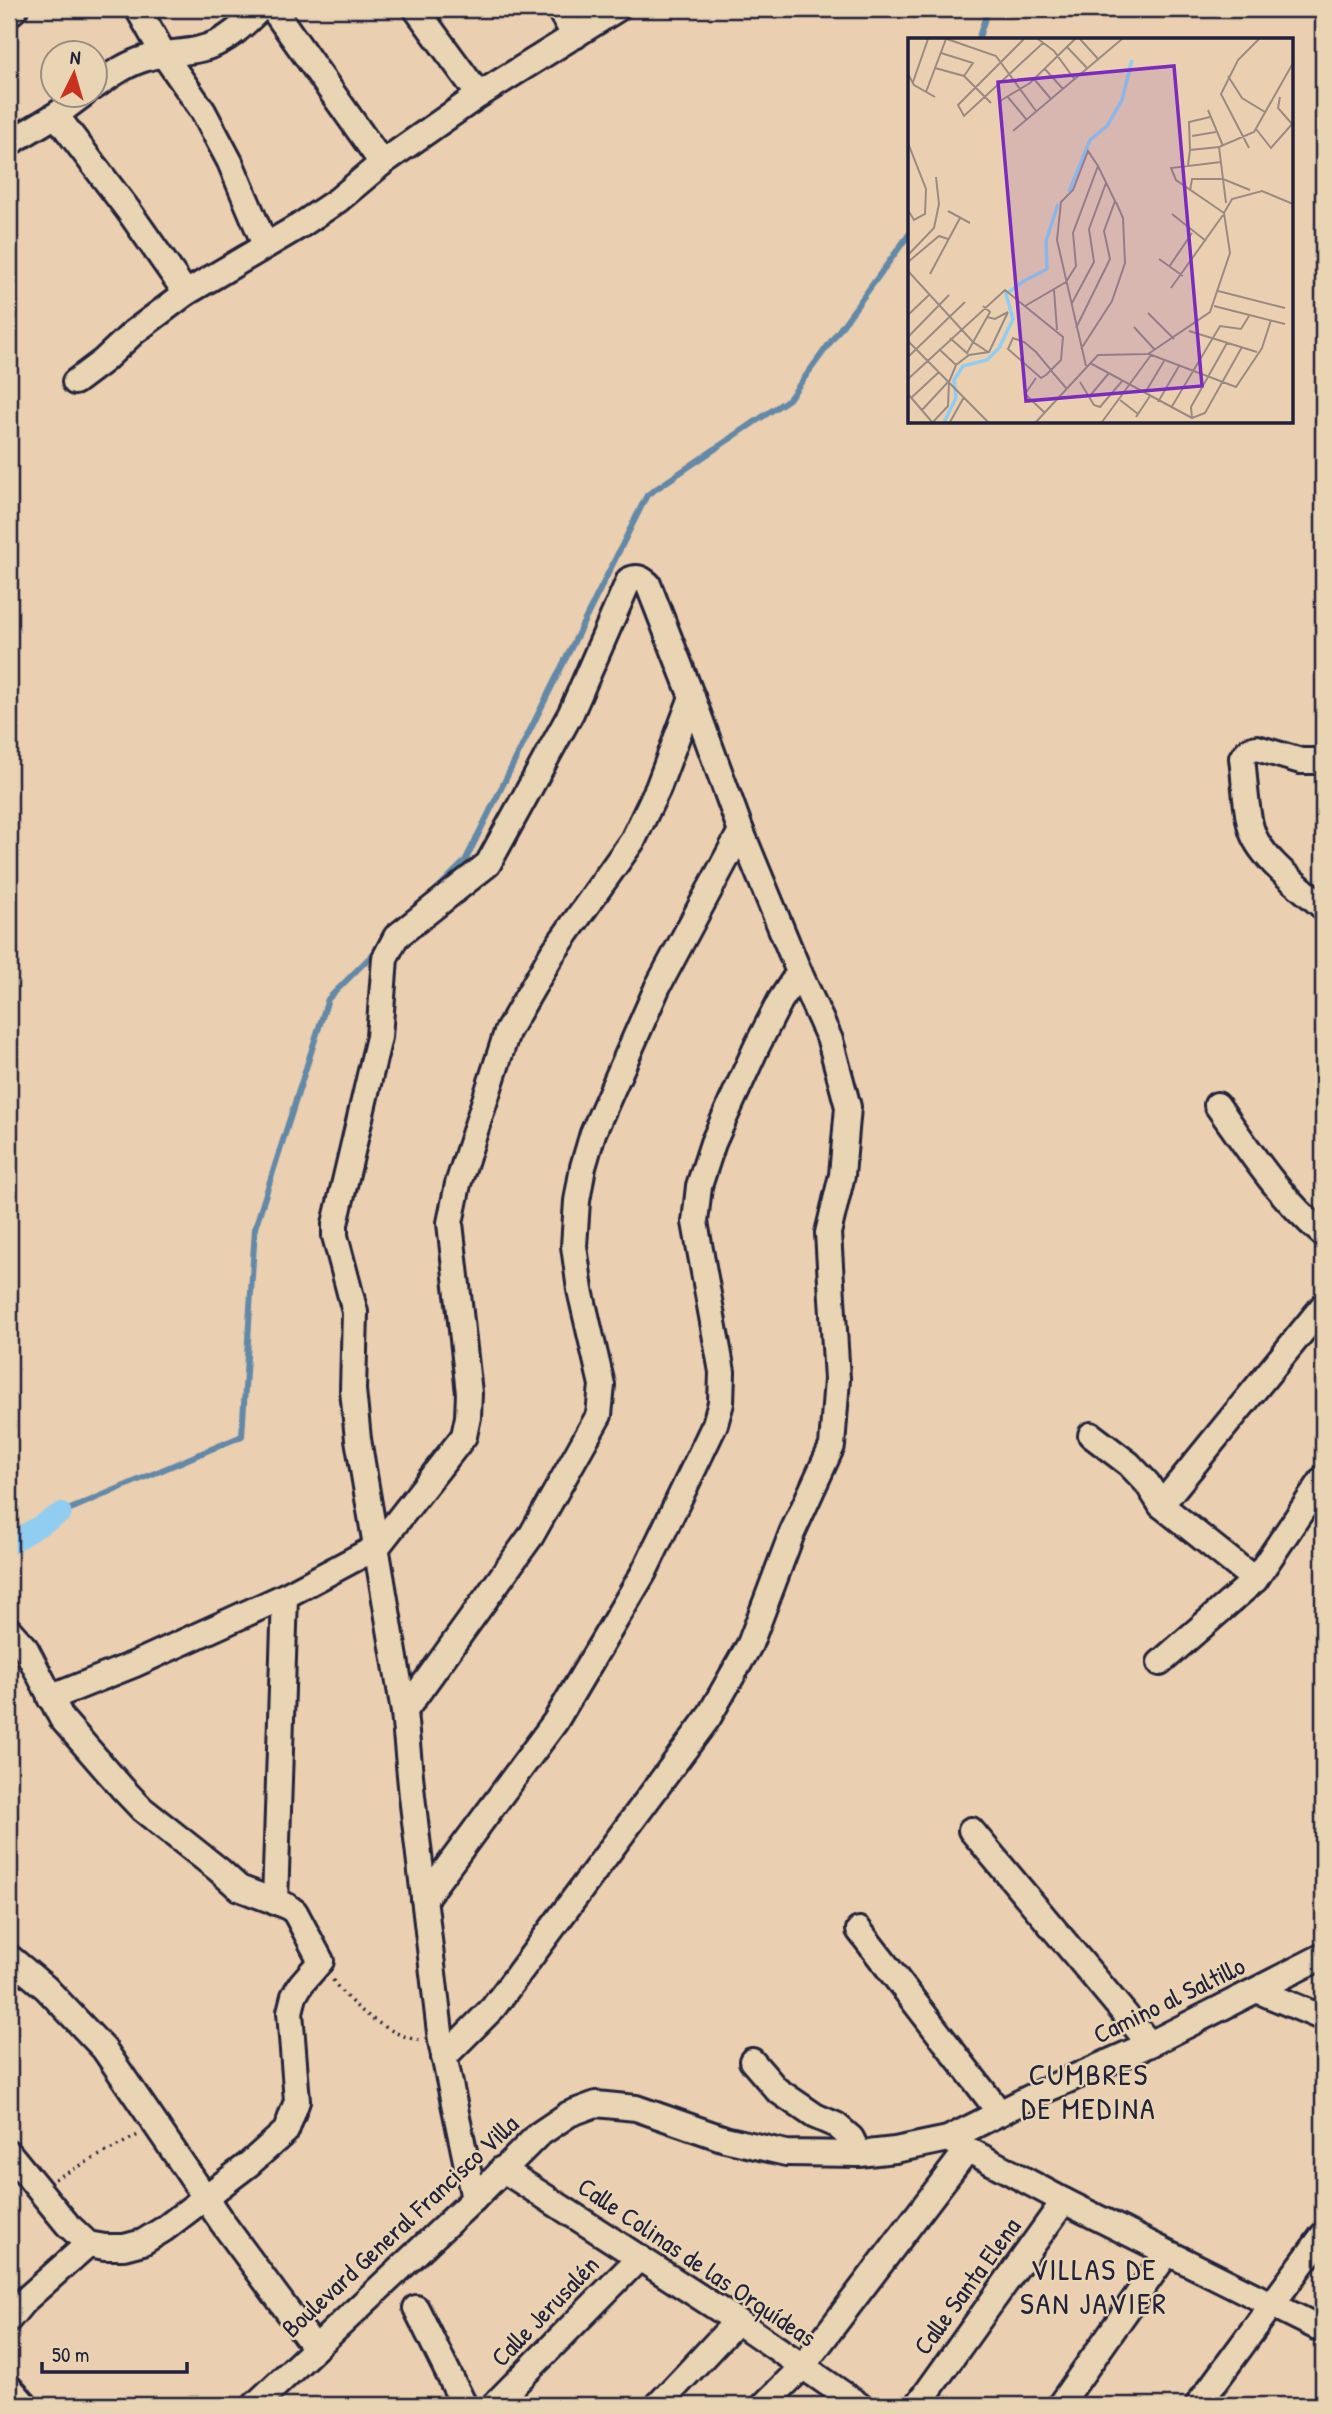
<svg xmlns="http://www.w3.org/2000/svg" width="1332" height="2414" viewBox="0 0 1332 2414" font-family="'Patrick Hand',sans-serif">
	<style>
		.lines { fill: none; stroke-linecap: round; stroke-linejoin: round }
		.stream { stroke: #6489a8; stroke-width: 6 }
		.canal { stroke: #90cdf0; stroke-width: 21 }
		.minor-casing { stroke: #22223b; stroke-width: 30 }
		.path { stroke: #22223b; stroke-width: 3.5; stroke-dasharray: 2 5; stroke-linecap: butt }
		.minor { stroke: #e9d4b3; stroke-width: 24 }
		.labels { text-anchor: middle; stroke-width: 5; stroke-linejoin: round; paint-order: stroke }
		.street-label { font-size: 26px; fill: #22223b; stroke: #e9d4b3 }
		.quarter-label { font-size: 30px; letter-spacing: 2px; fill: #22223b; stroke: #e9d4b3 }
		.inset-river { fill: none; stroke: #90cdf0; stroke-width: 3.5 }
		.inset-road { fill: none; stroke: #9a8a81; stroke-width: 2 }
		.view { fill: #7b2cbf; fill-opacity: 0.15; stroke: #7b2cbf; stroke-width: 3.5 }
		.inset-edge { fill: none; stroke: #22223b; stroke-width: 3.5 }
	</style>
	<rect width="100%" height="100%" fill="#eacfb0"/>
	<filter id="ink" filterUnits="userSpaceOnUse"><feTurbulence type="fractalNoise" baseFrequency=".0143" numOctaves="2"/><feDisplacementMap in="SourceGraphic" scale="14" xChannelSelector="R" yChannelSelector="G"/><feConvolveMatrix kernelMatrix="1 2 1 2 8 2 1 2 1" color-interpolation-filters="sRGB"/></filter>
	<g filter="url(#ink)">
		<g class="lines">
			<g class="stream">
				<polyline points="978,40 988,9"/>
				<polyline points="433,893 465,861 647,495 789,399 910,233"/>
				<polyline points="61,1513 242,1436 255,1228 328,999 379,948"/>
			</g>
			<polyline class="canal" points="9,1544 61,1513"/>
			<defs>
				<g id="minor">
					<polyline points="138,9 164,55 203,111 230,162 265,245"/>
					<polyline points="273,9 382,163"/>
					<polyline points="416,9 479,95"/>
					<polyline points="559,9 575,36"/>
					<polyline points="9,14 15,9"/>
					<path d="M94,87C111,75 128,63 147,58C170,51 195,54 217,43C234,35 247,21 260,9"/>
					<polyline points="56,115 128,210 186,293"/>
					<polyline points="9,143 56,115 84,94"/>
					<polyline points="75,382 103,361 134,332 186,293 301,225 338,200 382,163 479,95 617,9"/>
					<path d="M1323,761H1301L1257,748L1249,750L1242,758C1245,781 1245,806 1251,828C1258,857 1302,888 1323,907"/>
					<path d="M1217,1105C1251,1153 1278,1196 1323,1234"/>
					<polyline points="1091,1435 1129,1464 1147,1483 1161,1505 1255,1580"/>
					<polyline points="1161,1505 1323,1306"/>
					<polyline points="9,1630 26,1649 62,1719 122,1788 142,1809 219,1870 239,1888 287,1906 295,1912 321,1961 301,1984 294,1996 290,2012 297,2101 286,2131 249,2164 164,2229 143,2242 124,2247 105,2247 88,2244 67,2224 9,2153"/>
					<polyline points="1160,1663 1255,1580 1323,1479"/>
					<polyline points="50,1698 135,1664 285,1596 377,1547 464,1436 468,1417 469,1393 450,1223 458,1184 507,1032 552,954 633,840 658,788 692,697 741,831 799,972 780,1001 757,1046 713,1143 699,1186 695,1222 722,1372 721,1403 715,1424 644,1572 555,1722 424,1899"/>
					<polyline points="404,1712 531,1536 599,1415 602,1385 580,1290 574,1246 577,1201 583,1167 593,1133 658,986 741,831"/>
					<polyline points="971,1830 1150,2044"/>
					<polyline points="275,1902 285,1596"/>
					<polyline points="859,1930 1000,2113"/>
					<polyline points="9,1957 46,1988 104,2049 222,2222 315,2348"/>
					<polyline points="1259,1991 1323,2018"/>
					<polyline points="444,2057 493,2008 708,1718 750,1644 792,1533 832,1446 837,1379 828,1233 842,1175 848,1107 830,1040 799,972"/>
					<polyline points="752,2061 777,2090 815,2116 836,2125 851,2138 859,2154"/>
					<polyline points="948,2139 1064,2201 1323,2330"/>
					<polyline points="502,2169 737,2321 859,2405"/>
					<path d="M474,2199L441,2041L412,1796L404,1712L358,1439L353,1390L355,1312L335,1236V1224L379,1037L385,958L396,937L488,864L571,713L629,580C637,576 641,578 648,584L692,697"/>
					<polyline points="416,2308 464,2405"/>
					<polyline points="9,2319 24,2301 88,2244"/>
					<polyline points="9,2387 25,2405"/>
					<polyline points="255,2405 474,2199 538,2135 569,2114 596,2104 636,2108 725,2139 786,2153 859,2154 895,2150 948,2139 1043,2091 1150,2044 1323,1956"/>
					<polyline points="494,2405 639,2258"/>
					<polyline points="658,2405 737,2321"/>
					<polyline points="764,2405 802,2367 967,2150"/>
					<polyline points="918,2405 1064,2201"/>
					<polyline points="1060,2405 1167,2253"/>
					<polyline points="1198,2405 1323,2235"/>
				</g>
			</defs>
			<use href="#minor" class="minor-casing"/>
			<g class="path">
				<path d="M333,1980C347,2004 393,2038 420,2040"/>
				<polyline points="55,2179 138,2135"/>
			</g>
			<use href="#minor" class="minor"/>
		</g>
	</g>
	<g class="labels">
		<g class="street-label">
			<text transform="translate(1169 2000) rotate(-26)" y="9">Camino al Saltillo</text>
			<text transform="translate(400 2226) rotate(-43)" y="9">Boulevard General Francisco Villa</text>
			<text transform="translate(697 2262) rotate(34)" y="9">Calle Colinas de las Orquídeas</text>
			<text transform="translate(967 2286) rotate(-54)" y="9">Calle Santa Elena</text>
			<text transform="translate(545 2311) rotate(-46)" y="9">Calle Jerusalén</text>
		</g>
		<g class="quarter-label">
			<text x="1089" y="2085">CUMBRES<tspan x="1089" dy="34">DE MEDINA</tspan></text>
			<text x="1094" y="2280">VILLAS DE<tspan x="1094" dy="34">SAN JAVIER</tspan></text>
		</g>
	</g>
	<g transform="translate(908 38)">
		<rect width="385" height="385" fill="#eacfb0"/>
		<path class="inset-river" d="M161,154L182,102L199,88L214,62L224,22M116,243L139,231L138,203L150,166M36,384L48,360L46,342L55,328L79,322L91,310L105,281L98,256L116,243"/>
		<path class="inset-road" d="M39,1L88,18L128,73M116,1L50,67L56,78L135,5M130,1L146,13L167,42M172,1L191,22M159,9L180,31M33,15L65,25L56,38M27,30L56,38L83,65M136,30L155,51M0,36L6,47L27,59M320,38L334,60L357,74M126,41L143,61M5,44L20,1M18,54L38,1M99,58L118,81M372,59L370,70L384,86M92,63L122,45L167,1M300,72L315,108M348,91L363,110L385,85M105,93L214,1M284,98L308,94M0,105L18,151L17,176L6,182L0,172M311,109L318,165M341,110L313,56L330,22L351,1M282,112L281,84L302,79M313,124L263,130L268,142L316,175M280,128L282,112L311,109L346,94L385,25M282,153L284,141H315L342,152M40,173L62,185M264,176L298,203M0,217L26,190L31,166L28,139M251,221L275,238M0,224L31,198L40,201M261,229L284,195M0,233L65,304L80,314M22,236L52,180M263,250L315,177M146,252L149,292M310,253L377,270M164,265L186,224L181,191L198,145M117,268L158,244L168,228L165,195L190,128L207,163L196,193L202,221L168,290M306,268L377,286M240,275L266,301M0,277L22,256M79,279L87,281L100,274M226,289L247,312M281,293L349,314M0,299L41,257M42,300L60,316M0,303L80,384M31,311L48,327M173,311L204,263L217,225L215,180L208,164M59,315L82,274L75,268M241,316L328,349L354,310L363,282M0,319L57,264M182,325L284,380M178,328L149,202L153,164L165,152L180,113L190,128M128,340L117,356L137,375M0,341L97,252L155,299L153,322L138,337L133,340L100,311L105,300L116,304L128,314L143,332L145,335L159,351M172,344L186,367L192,369L215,342M237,355L256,323M0,356L24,384M181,359L201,335M3,360L31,334M212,362L230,376M250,364L271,328M263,370L312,288L333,291L341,278M14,372L40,344M228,379L242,358M284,380L297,375L334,309M284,380L283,369L319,305M25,384L40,368L41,344L48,327L61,317L81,314L100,274M42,384L56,359M128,384L190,317L240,316L302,274L322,215L316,175L324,161L354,153L385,166M194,384L243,317"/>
		<path class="view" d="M266,28L294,348L118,363L90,44Z"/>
		<rect width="385" height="385" class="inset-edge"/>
	</g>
	<rect width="1332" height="2414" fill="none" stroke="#e9d4b3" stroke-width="35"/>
	<rect x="18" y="18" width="1297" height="2379" fill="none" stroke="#22223b" stroke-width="2.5" filter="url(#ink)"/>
	<g transform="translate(74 74) rotate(5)"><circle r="33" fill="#e9d4b3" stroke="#998d83" stroke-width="2"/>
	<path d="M0-5L12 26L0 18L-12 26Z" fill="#c8321e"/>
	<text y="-10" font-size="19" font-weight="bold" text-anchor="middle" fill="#22223b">N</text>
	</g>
	<path d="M42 2362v10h145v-10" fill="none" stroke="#22223b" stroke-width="3.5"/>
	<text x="52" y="2362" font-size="21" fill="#22223b" stroke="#e9d4b3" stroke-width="5" paint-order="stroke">50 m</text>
</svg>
